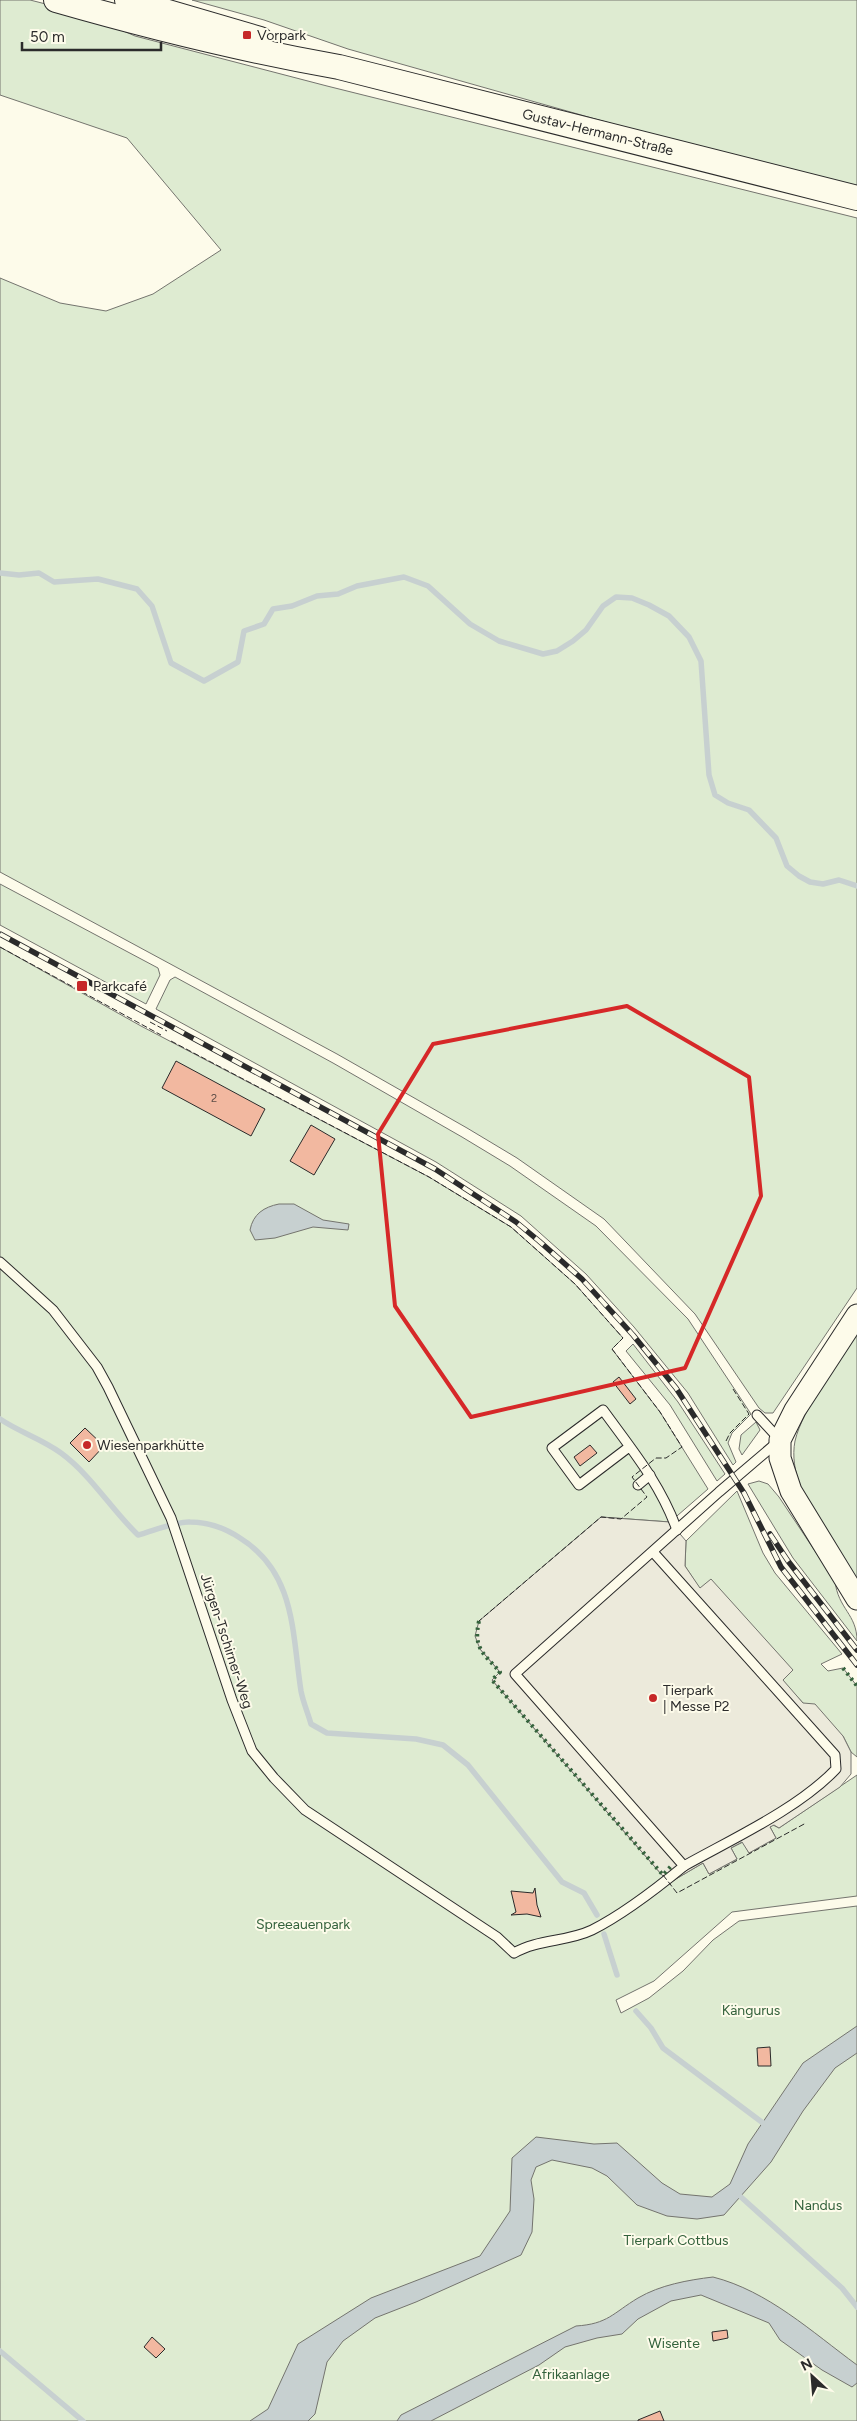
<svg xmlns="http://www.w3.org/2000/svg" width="857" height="2421" viewBox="0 0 857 2421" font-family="Figtree,sans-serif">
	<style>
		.green { fill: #deebd1; stroke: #74746e }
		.parking { fill: #eceadb; stroke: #74746e }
		.water { fill: #c7d0d0; stroke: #74746e }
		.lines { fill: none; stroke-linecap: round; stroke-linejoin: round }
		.stream { stroke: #c7d0d0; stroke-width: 5.5 }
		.building { fill: #f2b8a0; stroke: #2b2b2b }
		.service-casing { stroke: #2b2b2b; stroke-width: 11 }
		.tertiary-casing { stroke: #2b2b2b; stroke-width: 23 }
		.secondary-casing { stroke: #2b2b2b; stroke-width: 26 }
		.service { stroke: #fdfbea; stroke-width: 9 }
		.tertiary { stroke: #fdfbea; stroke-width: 21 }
		.secondary { stroke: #fdfbea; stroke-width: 24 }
		.rail-casing { stroke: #2b2b2b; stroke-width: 5.5 }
		.rail { stroke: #fdfbea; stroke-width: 4; stroke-dasharray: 11; stroke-linecap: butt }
		.hedge { stroke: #34623c; stroke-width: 4; stroke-dasharray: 2.5 4; stroke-linecap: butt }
		.fence { stroke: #2b2b2b; stroke-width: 1; stroke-dasharray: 6 2.5; stroke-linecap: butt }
		.marked { fill: none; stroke: #d62828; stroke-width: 4; stroke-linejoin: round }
		.poi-dot { fill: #c62828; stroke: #fdfbea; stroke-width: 2 }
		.labels { text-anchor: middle; stroke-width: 4; stroke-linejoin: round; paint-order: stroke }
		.number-label { font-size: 11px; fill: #5d4e48 }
		.poi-label { font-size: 14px; fill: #2b2b2b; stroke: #fdfbea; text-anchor: start }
		.street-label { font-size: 14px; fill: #2b2b2b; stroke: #fdfbea }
		.park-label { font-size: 14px; fill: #34623c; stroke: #fdfbea }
	</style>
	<rect width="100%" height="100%" fill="#fdfbea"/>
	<g class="green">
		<polygon points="0,0 30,0 85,14 135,36 327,86 857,218 857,1288 773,1413 765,1413 759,1408 695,1314 604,1219 517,1158 467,1128 337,1054 0,872 0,278 60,303 106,311 153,294 221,250 127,138 0,95"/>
		<polygon points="192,0 857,0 857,188 786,173 348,49 264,20"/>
		<polygon points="0,884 158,968 160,975 146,1004 0,925"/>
		<polygon points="0,947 141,1026 429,1177 511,1227 575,1284 623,1338 612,1349 660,1412 708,1489 670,1522 601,1517 480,1649 500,1672 492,1680 669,1883 703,1863 709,1874 737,1859 731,1848 743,1842 749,1853 776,1838 770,1827 773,1825 779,1828 857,1775 857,1896 732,1912 654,1981 616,2000 621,2013 649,1998 683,1971 713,1940 739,1921 857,1906 857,2421 0,2421"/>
		<polygon points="175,977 333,1063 462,1137 510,1166 596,1226 688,1319 751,1414 732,1433 728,1443 736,1462 733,1465 688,1393 634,1327 586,1274 521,1216 436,1162 156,1009 170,980"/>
		<path d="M857,1334V1586L800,1486C795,1472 792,1456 795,1441C803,1407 838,1364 857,1334Z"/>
		<polygon points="633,1344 678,1402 725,1474 717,1481 670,1405 626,1351"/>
		<polygon points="756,1422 760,1430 742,1455 739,1449 741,1435"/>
		<path d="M759,1481L768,1484L779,1497L835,1581C838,1609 857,1614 857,1641L793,1558L748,1484Z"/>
		<polygon points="737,1491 763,1553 775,1573 842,1654 821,1664 828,1671 843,1668 857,1686 857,1757 851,1752 843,1736 803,1703 782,1680 792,1670 711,1580 700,1589 685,1566 686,1541"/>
	</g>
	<polygon class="parking" points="601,1517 670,1522 686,1541 685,1566 700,1588 711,1579 793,1670 783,1680 803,1703 815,1704 843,1736 851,1752 851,1774 840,1787 779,1828 774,1825 770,1827 776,1838 749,1853 742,1842 731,1848 737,1859 709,1874 703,1863 669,1883 492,1680 500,1672 480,1649 475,1636 479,1621"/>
	<g class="water">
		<path d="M279,1204H294L323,1220L349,1224L348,1230L313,1227L275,1238L255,1240L250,1230C253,1214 264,1207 279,1204Z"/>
		<polygon points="857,2026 857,2053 835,2068 803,2111 771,2162 724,2215 697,2219 667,2216 637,2205 607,2176 592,2168 552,2160 536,2167 531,2180 534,2199 532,2232 521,2255 416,2302 375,2318 343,2341 327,2362 315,2414 308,2421 250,2421 268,2409 298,2344 371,2298 480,2256 510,2211 512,2158 536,2137 594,2144 617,2143 662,2183 680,2194 712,2197 730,2184 748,2144 803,2063"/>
		<path d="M713,2277C768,2291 812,2332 857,2365V2383L852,2387L822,2370L780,2340L769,2323L701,2295L671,2301L638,2319L622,2334L597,2338L565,2347L539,2365L431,2421H397L401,2415L576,2326C608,2324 613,2313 638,2298C660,2285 688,2280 713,2277Z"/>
	</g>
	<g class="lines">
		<g class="stream">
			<polyline points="0,573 19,575 39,573 54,582 98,579 137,589 152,606 171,663 204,681 238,662 244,631 264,624 273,609 292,606 317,596 338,594 357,586 404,577 428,586 470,624 499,641 543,654 557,651 573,641 586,630 603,606 616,597 632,598 649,605 669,616 689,637 701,661 709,775 715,795 728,803 749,810 776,838 787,866 799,876 810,882 823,884 839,880 857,886"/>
			<path d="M0,1419C19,1432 42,1439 61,1453C91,1475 111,1509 138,1535C153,1531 176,1521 190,1522C208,1522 225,1528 240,1538C296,1573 292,1633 301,1691C303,1702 308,1713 311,1724L327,1733L416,1739L443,1745L468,1765L562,1882L584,1893L597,1915"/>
			<polyline points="604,1934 617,1975"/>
			<polyline points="636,2011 651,2028 663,2048 763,2123"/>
			<polyline points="741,2197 842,2288 857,2307"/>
			<polyline points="0,2351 83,2421"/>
		</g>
	</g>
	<g class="building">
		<polygon points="176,1061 265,1109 251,1136 162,1088"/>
		<polygon points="311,1125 335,1139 314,1175 290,1161"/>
		<polygon points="619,1377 636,1399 630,1404 613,1382"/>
		<polygon points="85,1428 104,1446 89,1462 70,1443"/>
		<polygon points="590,1445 597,1453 580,1466 574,1457"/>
		<polygon points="535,1888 537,1905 541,1917 527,1914 511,1915 516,1912 511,1891 533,1893"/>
		<polygon points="770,2047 771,2066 758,2066 757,2048"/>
		<polygon points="727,2330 728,2338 713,2341 712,2332"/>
		<polygon points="152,2337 165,2349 156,2358 144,2347"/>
		<polygon points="660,2411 664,2421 638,2421 638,2420"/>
	</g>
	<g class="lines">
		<defs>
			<g id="service">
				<path d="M0,1262L53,1310L97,1367L108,1387L171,1518L232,1700L252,1751L274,1778L305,1810L497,1937L514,1953C538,1939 567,1942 592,1930C624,1914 656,1889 684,1866"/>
				<path d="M629,1447L579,1485L552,1448L603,1410C632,1450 660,1483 677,1530"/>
				<polyline points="638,1485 650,1475"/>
				<path d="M653,1552L835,1755L836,1769C798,1809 732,1839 684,1866L515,1674L719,1492L780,1440L757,1415"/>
			</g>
			<polyline id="tertiary" points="857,1315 795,1410 780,1440 780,1458 791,1491 857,1599"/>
			<g id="secondary">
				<path d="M56,0C150,27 243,50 339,67L857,198"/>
				<polyline points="127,0 260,39"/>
			</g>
		</defs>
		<use href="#service" class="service-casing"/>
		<use href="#tertiary" class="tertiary-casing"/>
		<use href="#secondary" class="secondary-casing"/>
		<use href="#service" class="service"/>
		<use href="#tertiary" class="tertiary"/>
		<use href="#secondary" class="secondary"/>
		<defs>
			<g id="rail">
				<polyline points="0,934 435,1169 516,1222 539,1241 582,1279 633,1335 676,1388 744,1493 781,1567 857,1665"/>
				<polyline points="770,1534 788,1561 857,1650"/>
			</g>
		</defs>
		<use href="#rail" class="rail-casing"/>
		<use href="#rail" class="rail"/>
		<g class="hedge">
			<path d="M479,1621C473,1648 483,1653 500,1672L492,1680L663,1875L672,1865"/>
			<polyline points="843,1668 857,1686"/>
		</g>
		<g class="fence">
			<polyline points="0,947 161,1035"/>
			<polyline points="150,1022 167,1031"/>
			<polyline points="171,1041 429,1177 511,1227 575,1284 623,1338 612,1349 660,1412 682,1447 666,1458 656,1458 632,1477 647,1497 621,1519 601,1517 479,1621"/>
			<polyline points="726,1441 730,1433 749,1414 733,1389"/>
			<polyline points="663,1875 677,1893 806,1823"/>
		</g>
	</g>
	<path class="marked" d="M627,1006L749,1077L761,1196L685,1368L471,1417L395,1306L378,1134L433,1044Z"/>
	<g class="poi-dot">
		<rect x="242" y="30" width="10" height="10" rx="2.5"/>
		<rect x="76" y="980" width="12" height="12" rx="2.5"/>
		<circle cx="87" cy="1445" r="5"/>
		<circle cx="653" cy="1698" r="5"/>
	</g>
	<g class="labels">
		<g class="number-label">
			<text x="214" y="1102">2</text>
		</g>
		<g class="poi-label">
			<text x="257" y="40">Vorpark</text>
			<text x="93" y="991">Parkcafé</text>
			<text x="97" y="1450">Wiesenparkhütte</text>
			<text x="663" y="1695">Tierpark<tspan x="663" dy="16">| Messe P2</tspan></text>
		</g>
		<g class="street-label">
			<text transform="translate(598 132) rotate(14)" y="5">Gustav-Hermann-Straße</text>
			<text transform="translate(227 1641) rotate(72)" y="5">Jürgen-Tschirner-Weg</text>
		</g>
		<g class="park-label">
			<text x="303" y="1929">Spreeauenpark</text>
			<text x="751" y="2015">Kängurus</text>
			<text x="818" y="2210">Nandus</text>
			<text x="676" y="2245">Tierpark Cottbus</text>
			<text x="674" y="2348">Wisente</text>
			<text x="571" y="2379">Afrikaanlage</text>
		</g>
	</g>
	<g transform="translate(812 2376) rotate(334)" stroke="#fdfbea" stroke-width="4" paint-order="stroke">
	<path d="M0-4L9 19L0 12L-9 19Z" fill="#2b2b2b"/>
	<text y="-8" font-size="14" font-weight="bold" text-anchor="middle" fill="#2b2b2b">N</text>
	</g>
	<path d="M22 42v8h139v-8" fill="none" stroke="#2b2b2b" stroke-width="2.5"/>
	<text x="30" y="42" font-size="15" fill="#2b2b2b" stroke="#fdfbea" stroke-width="4" paint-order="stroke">50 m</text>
</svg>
